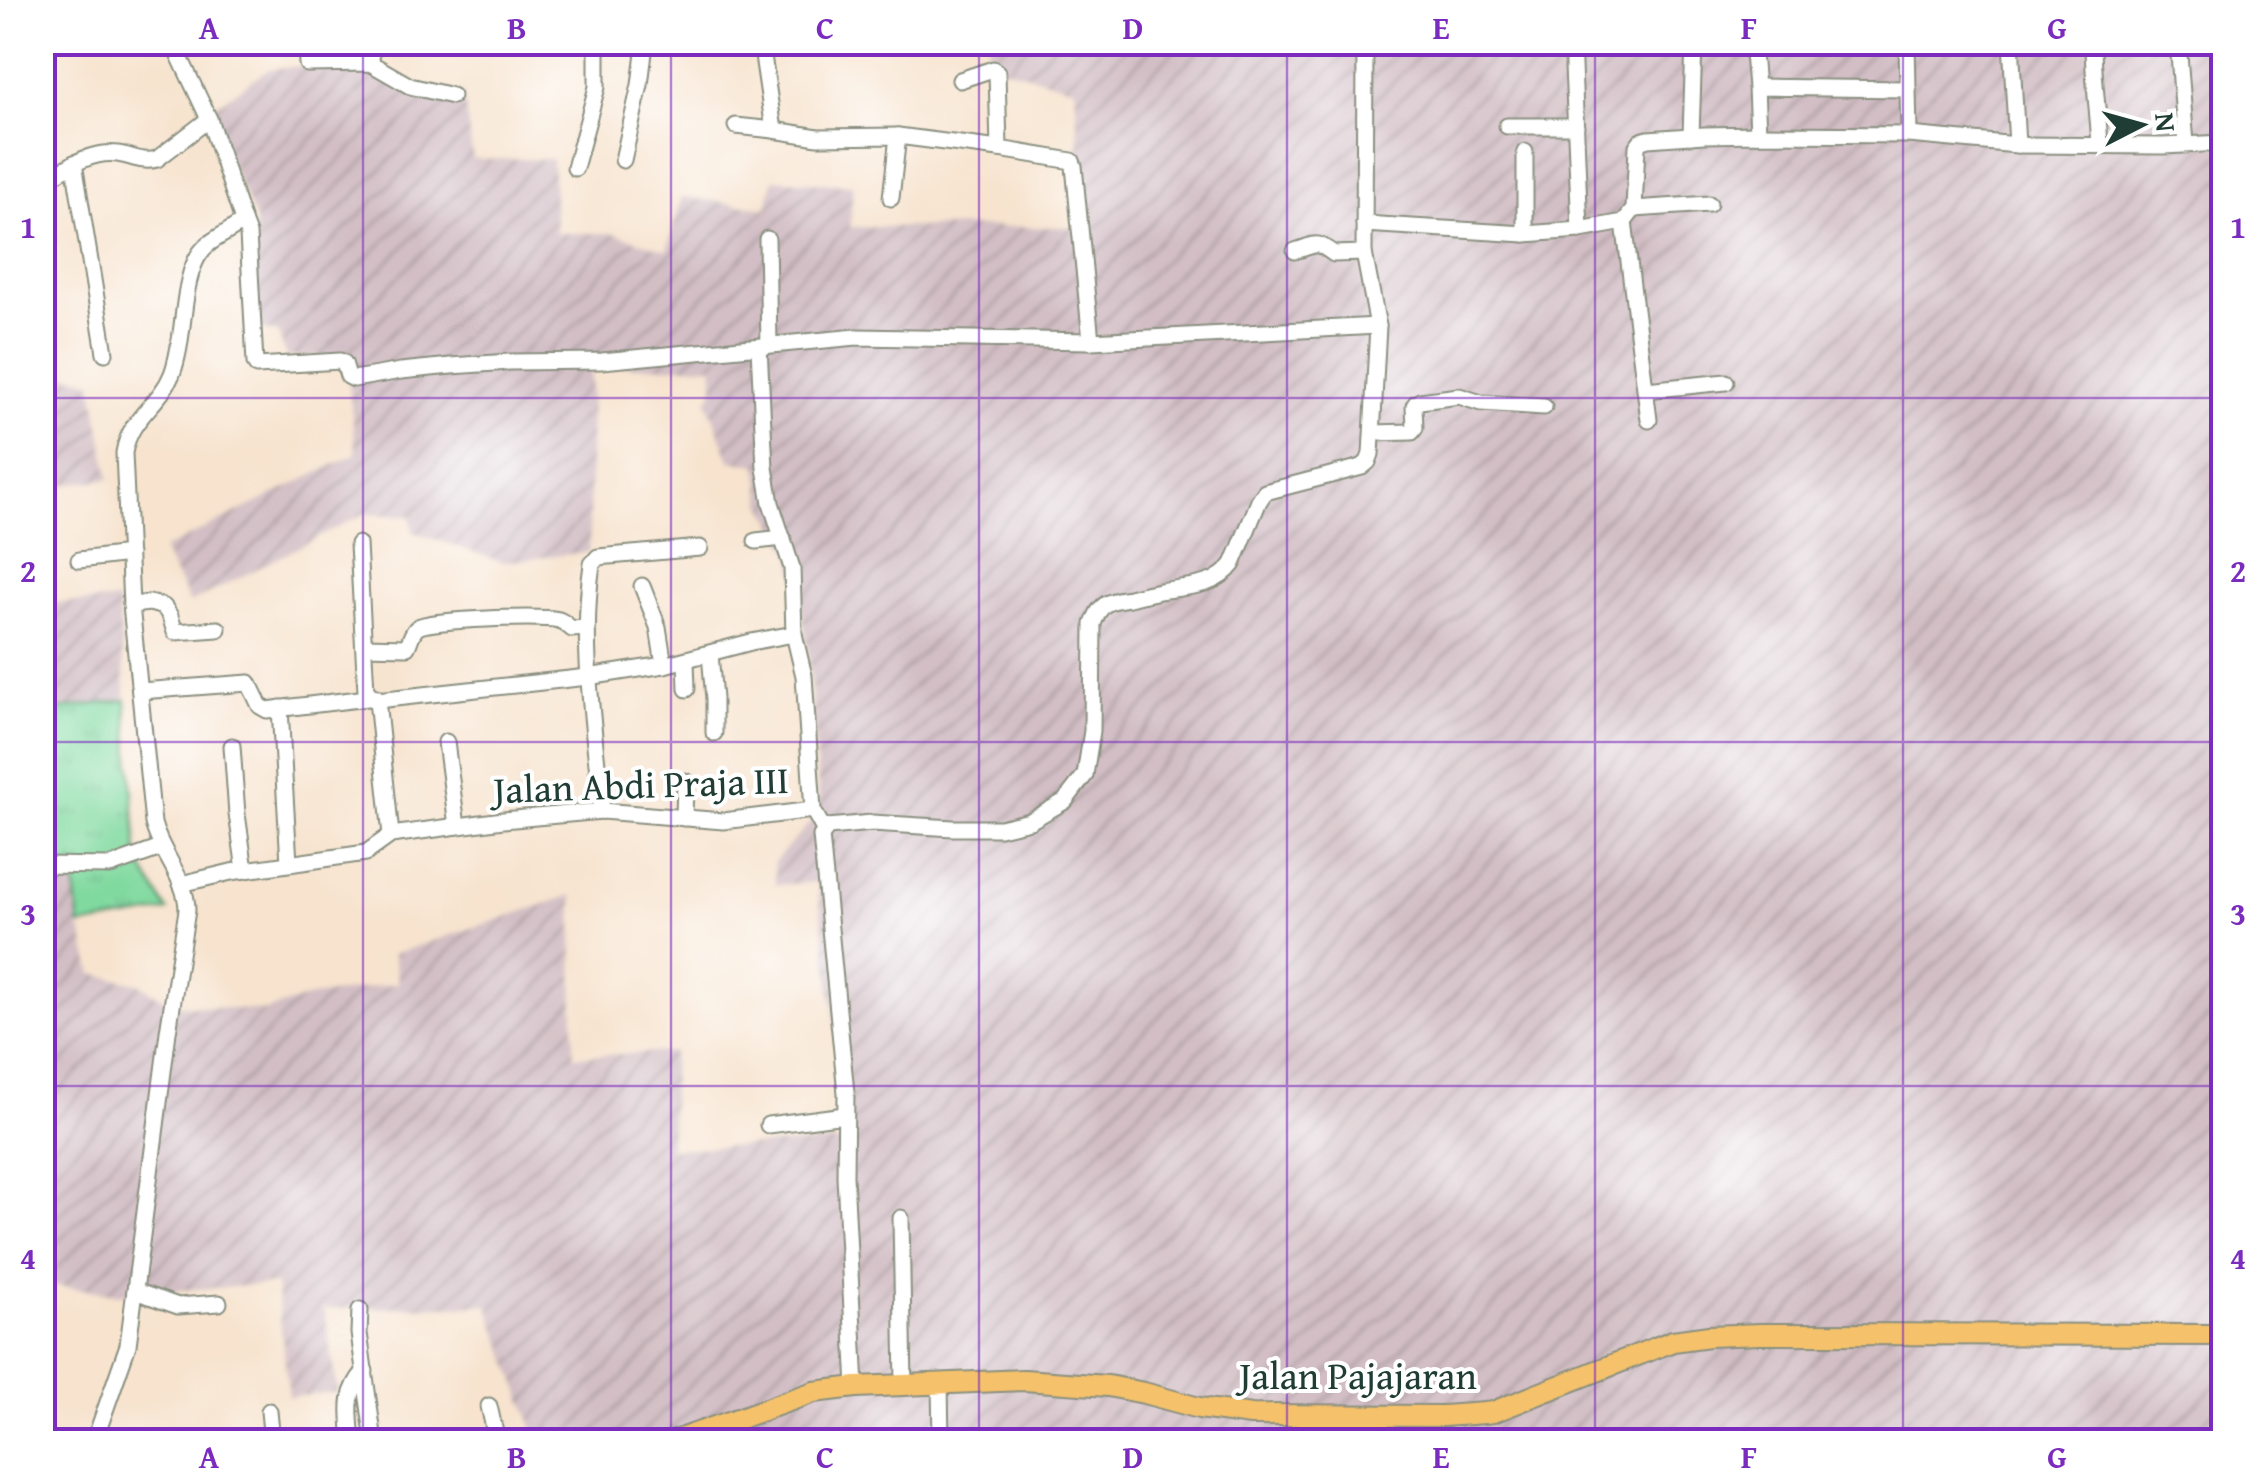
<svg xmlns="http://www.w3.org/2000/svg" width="2266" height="1484" viewBox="0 0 2266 1484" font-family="'Gentium Book Plus',serif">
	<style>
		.industrial { fill: url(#industrial-furrows) }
		.grass { fill: url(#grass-tufts); stroke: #508b6a; stroke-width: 2.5 }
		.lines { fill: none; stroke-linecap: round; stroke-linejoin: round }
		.minor-casing { stroke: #8b9081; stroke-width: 19 }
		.major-casing { stroke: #8b9081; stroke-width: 24 }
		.minor { stroke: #fff; stroke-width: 15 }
		.major { stroke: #f5c16b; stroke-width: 20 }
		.grid { fill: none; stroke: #7b2cbf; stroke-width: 2.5; stroke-opacity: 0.55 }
		.labels { text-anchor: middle; stroke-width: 8; stroke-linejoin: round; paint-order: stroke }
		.street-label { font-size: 38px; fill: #1f3d34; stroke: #fff }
		.neatline { fill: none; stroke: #7b2cbf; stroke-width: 4 }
		.grid-label { font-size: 32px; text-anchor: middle; font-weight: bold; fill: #7b2cbf }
	</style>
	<defs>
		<pattern id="industrial-furrows" width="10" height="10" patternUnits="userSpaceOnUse" patternTransform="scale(2.5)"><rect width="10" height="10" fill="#d2bec4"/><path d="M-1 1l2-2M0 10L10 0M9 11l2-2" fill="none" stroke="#aa9ca0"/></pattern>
		<pattern id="grass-tufts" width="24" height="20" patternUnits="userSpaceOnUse" patternTransform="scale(2.5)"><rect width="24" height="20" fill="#80d99f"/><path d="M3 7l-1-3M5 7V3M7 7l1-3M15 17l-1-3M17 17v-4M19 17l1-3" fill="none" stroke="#6ebb8a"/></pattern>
	</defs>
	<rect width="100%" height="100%" fill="#fff"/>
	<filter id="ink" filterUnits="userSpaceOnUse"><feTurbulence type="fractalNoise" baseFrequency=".01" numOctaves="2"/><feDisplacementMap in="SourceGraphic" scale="20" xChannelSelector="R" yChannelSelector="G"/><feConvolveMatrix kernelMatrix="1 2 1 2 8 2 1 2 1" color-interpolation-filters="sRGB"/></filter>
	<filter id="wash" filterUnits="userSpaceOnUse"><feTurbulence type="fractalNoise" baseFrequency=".0048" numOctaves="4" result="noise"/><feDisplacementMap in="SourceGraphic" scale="40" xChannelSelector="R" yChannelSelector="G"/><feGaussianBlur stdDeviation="2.25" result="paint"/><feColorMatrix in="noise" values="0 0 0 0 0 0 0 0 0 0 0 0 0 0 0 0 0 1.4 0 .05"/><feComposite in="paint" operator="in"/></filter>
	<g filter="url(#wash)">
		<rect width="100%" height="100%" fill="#f7e3ce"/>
		<g class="industrial">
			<polygon points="987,43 2223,43 2223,1441 538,1441 488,1305 324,1309 338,1392 289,1397 276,1284 117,1294 43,1284 43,869 73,870 80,926 93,974 138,983 171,1004 265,1011 306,998 398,983 393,954 573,895 574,1056 673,1052 670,1149 844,1142 837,1041 817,882 775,885 774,862 820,812 808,649 791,553 763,503 758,465 730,460 707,401 714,389 713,366 591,367 589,552 502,562 413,532 411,516 364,514 190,603 162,550 356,454 346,357 286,357 278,333 252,327 255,219 207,112 268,69 369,61 408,86 463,94 473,159 552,159 556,233 613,233 667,250 682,197 767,208 773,179 853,185 850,227 1083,227 1075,88 993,65"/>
			<polygon points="43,368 92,382 110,479 43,487"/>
			<polygon points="42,575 48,603 118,601 126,700 43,711"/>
		</g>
		<polygon class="grass" points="126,700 138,860 168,911 80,926 73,871 43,869 43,711"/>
	</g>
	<g filter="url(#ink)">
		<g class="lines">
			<defs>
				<g id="minor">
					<polyline points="306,42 307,64 370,63 410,86 452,96"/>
					<polyline points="761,42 774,130 818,137 898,136 999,149"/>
					<polyline points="1572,42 1580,230"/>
					<polyline points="1752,42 1756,87"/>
					<polyline points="1907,42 1908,89"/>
					<polyline points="2011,42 2017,145"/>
					<path d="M2093,42C2093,77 2098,110 2100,145"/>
					<polyline points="2178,42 2186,144"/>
					<polyline points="370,63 374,42"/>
					<polyline points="960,80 993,69 997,72 999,149 1072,161 1074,166 1091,341"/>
					<polyline points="736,126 774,130"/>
					<polyline points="1507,126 1576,126"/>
					<polyline points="1758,134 1756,87 1908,89 1909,135"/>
					<polyline points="1691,136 1694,42"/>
					<polyline points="623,160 640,85 645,44"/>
					<polyline points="74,163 105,353"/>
					<polyline points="575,168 597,87 597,42"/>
					<path d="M42,182C65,169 90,150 118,154C132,156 142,163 157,159L209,119"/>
					<polyline points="891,198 898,136"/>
					<polyline points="1634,209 1709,204"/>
					<polyline points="243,221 248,234 255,363 257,366 340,361 344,363 348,376 354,379 401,371 451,366 510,362 602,361 857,337 1091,341 1378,326"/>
					<polyline points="1624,222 1649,420"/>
					<polyline points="1364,224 1525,234 1580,230 1624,222 1634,209 1637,146 1641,141 1648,139 1704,135 1758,134 1909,135 2017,145 2163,146 2224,143"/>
					<polyline points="1525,234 1525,152"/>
					<polyline points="767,239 769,345"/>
					<polyline points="42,242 49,241"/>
					<path d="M1295,251C1318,244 1314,240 1334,254L1364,253"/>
					<polyline points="759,347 765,468 771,503 792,568 794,634 804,676 813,810 824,830"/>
					<polyline points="1646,390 1726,382"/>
					<polyline points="1373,433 1412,432 1415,428 1414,406 1416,403 1420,401 1459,396 1481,403 1544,407"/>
					<polyline points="756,541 783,538"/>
					<polyline points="358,544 366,691 377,700 391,835"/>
					<polyline points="79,560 129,554"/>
					<polyline points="642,586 658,627 664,665"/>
					<polyline points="131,605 150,603 164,607 170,616 175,632 218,629"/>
					<path d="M364,646L407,647C411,640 411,632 418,627C431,619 542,616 559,620C564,622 568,626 572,629L586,628"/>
					<polyline points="710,654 714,699 714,733"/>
					<polyline points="686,661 687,689"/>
					<polyline points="140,691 249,683 260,706 267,710 376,697"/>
					<polyline points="377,700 588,677 664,665 751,642 794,634"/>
					<polyline points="280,708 289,863"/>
					<polyline points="446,742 457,826"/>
					<polyline points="232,746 237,814 245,870"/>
					<path d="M602,811C594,729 580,646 592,564L598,557L700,548"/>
					<polyline points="684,818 685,781"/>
					<polyline points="42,865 110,866 161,848"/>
					<polyline points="181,884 231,872 366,853 391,835 503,820 602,811 723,821 813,810"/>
					<polyline points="768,1125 845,1115"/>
					<polyline points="901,1218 904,1385"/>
					<polyline points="135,1291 178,1306 219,1303"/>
					<polyline points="360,1310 359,1333 374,1442"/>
					<polyline points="940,1384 941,1442"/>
					<path d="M856,1387L845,1176L846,1093L821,836L828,827L872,823L953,828H1000L1030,821L1065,801L1085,775L1092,731L1093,624C1096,617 1098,609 1106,604C1112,600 1122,599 1129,598C1139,595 1150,593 1160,591C1188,586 1215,588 1233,564L1259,501L1265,492L1362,467L1368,462L1371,454L1378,326L1364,253L1365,42"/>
					<polyline points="489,1406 496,1437 494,1442"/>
					<polyline points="269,1411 272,1442"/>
					<path d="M94,1442L128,1345L168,1032L187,910C187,879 160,853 153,823L131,605L124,453C130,416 159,406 172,374C185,341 181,290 196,260C206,239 227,235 243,221L209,119L176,49L175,42"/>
					<path d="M352,1442C350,1413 344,1394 365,1371"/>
				</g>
				<polyline id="major" points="672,1442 814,1392 856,1387 1024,1380 1108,1386 1144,1393 1199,1408 1251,1415 1443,1416 1485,1413 1493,1412 1673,1341 1709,1336 1760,1334 2224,1335"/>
			</defs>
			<use href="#minor" class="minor-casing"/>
			<use href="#major" class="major-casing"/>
			<use href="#minor" class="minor"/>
			<use href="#major" class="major"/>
		</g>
	</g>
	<path class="grid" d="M363,42V1442M671,42V1442M979,42V1442M1287,42V1442M1595,42V1442M1903,42V1442M42,398H2224M42,742H2224M42,1086H2224"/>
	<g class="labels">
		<g class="street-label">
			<text transform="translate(641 785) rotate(-2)" y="13">Jalan Abdi Praja III</text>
			<text x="1358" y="1389">Jalan Pajajaran</text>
		</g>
	</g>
	<rect width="2266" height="1484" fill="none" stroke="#fff" stroke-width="110"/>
	<g transform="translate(2141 125) rotate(84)" stroke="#ffffff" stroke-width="8" paint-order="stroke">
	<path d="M0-8L18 38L0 25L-18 38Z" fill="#1f3d34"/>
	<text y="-15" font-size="28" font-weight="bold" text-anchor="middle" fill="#1f3d34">N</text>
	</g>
	<rect x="55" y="55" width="2156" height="1374" class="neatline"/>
	<g class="grid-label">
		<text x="209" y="39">A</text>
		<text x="517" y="39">B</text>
		<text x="825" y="39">C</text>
		<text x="1133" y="39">D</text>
		<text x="1441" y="39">E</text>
		<text x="1749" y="39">F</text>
		<text x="2057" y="39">G</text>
		<text x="28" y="238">1</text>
		<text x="2238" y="238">1</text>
		<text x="28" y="582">2</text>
		<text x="2238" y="582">2</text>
		<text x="28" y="925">3</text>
		<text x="2238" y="925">3</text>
		<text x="28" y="1269">4</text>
		<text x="2238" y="1269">4</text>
		<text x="209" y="1468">A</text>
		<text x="517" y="1468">B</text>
		<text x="825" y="1468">C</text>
		<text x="1133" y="1468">D</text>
		<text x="1441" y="1468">E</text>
		<text x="1749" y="1468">F</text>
		<text x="2057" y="1468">G</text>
	</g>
</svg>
